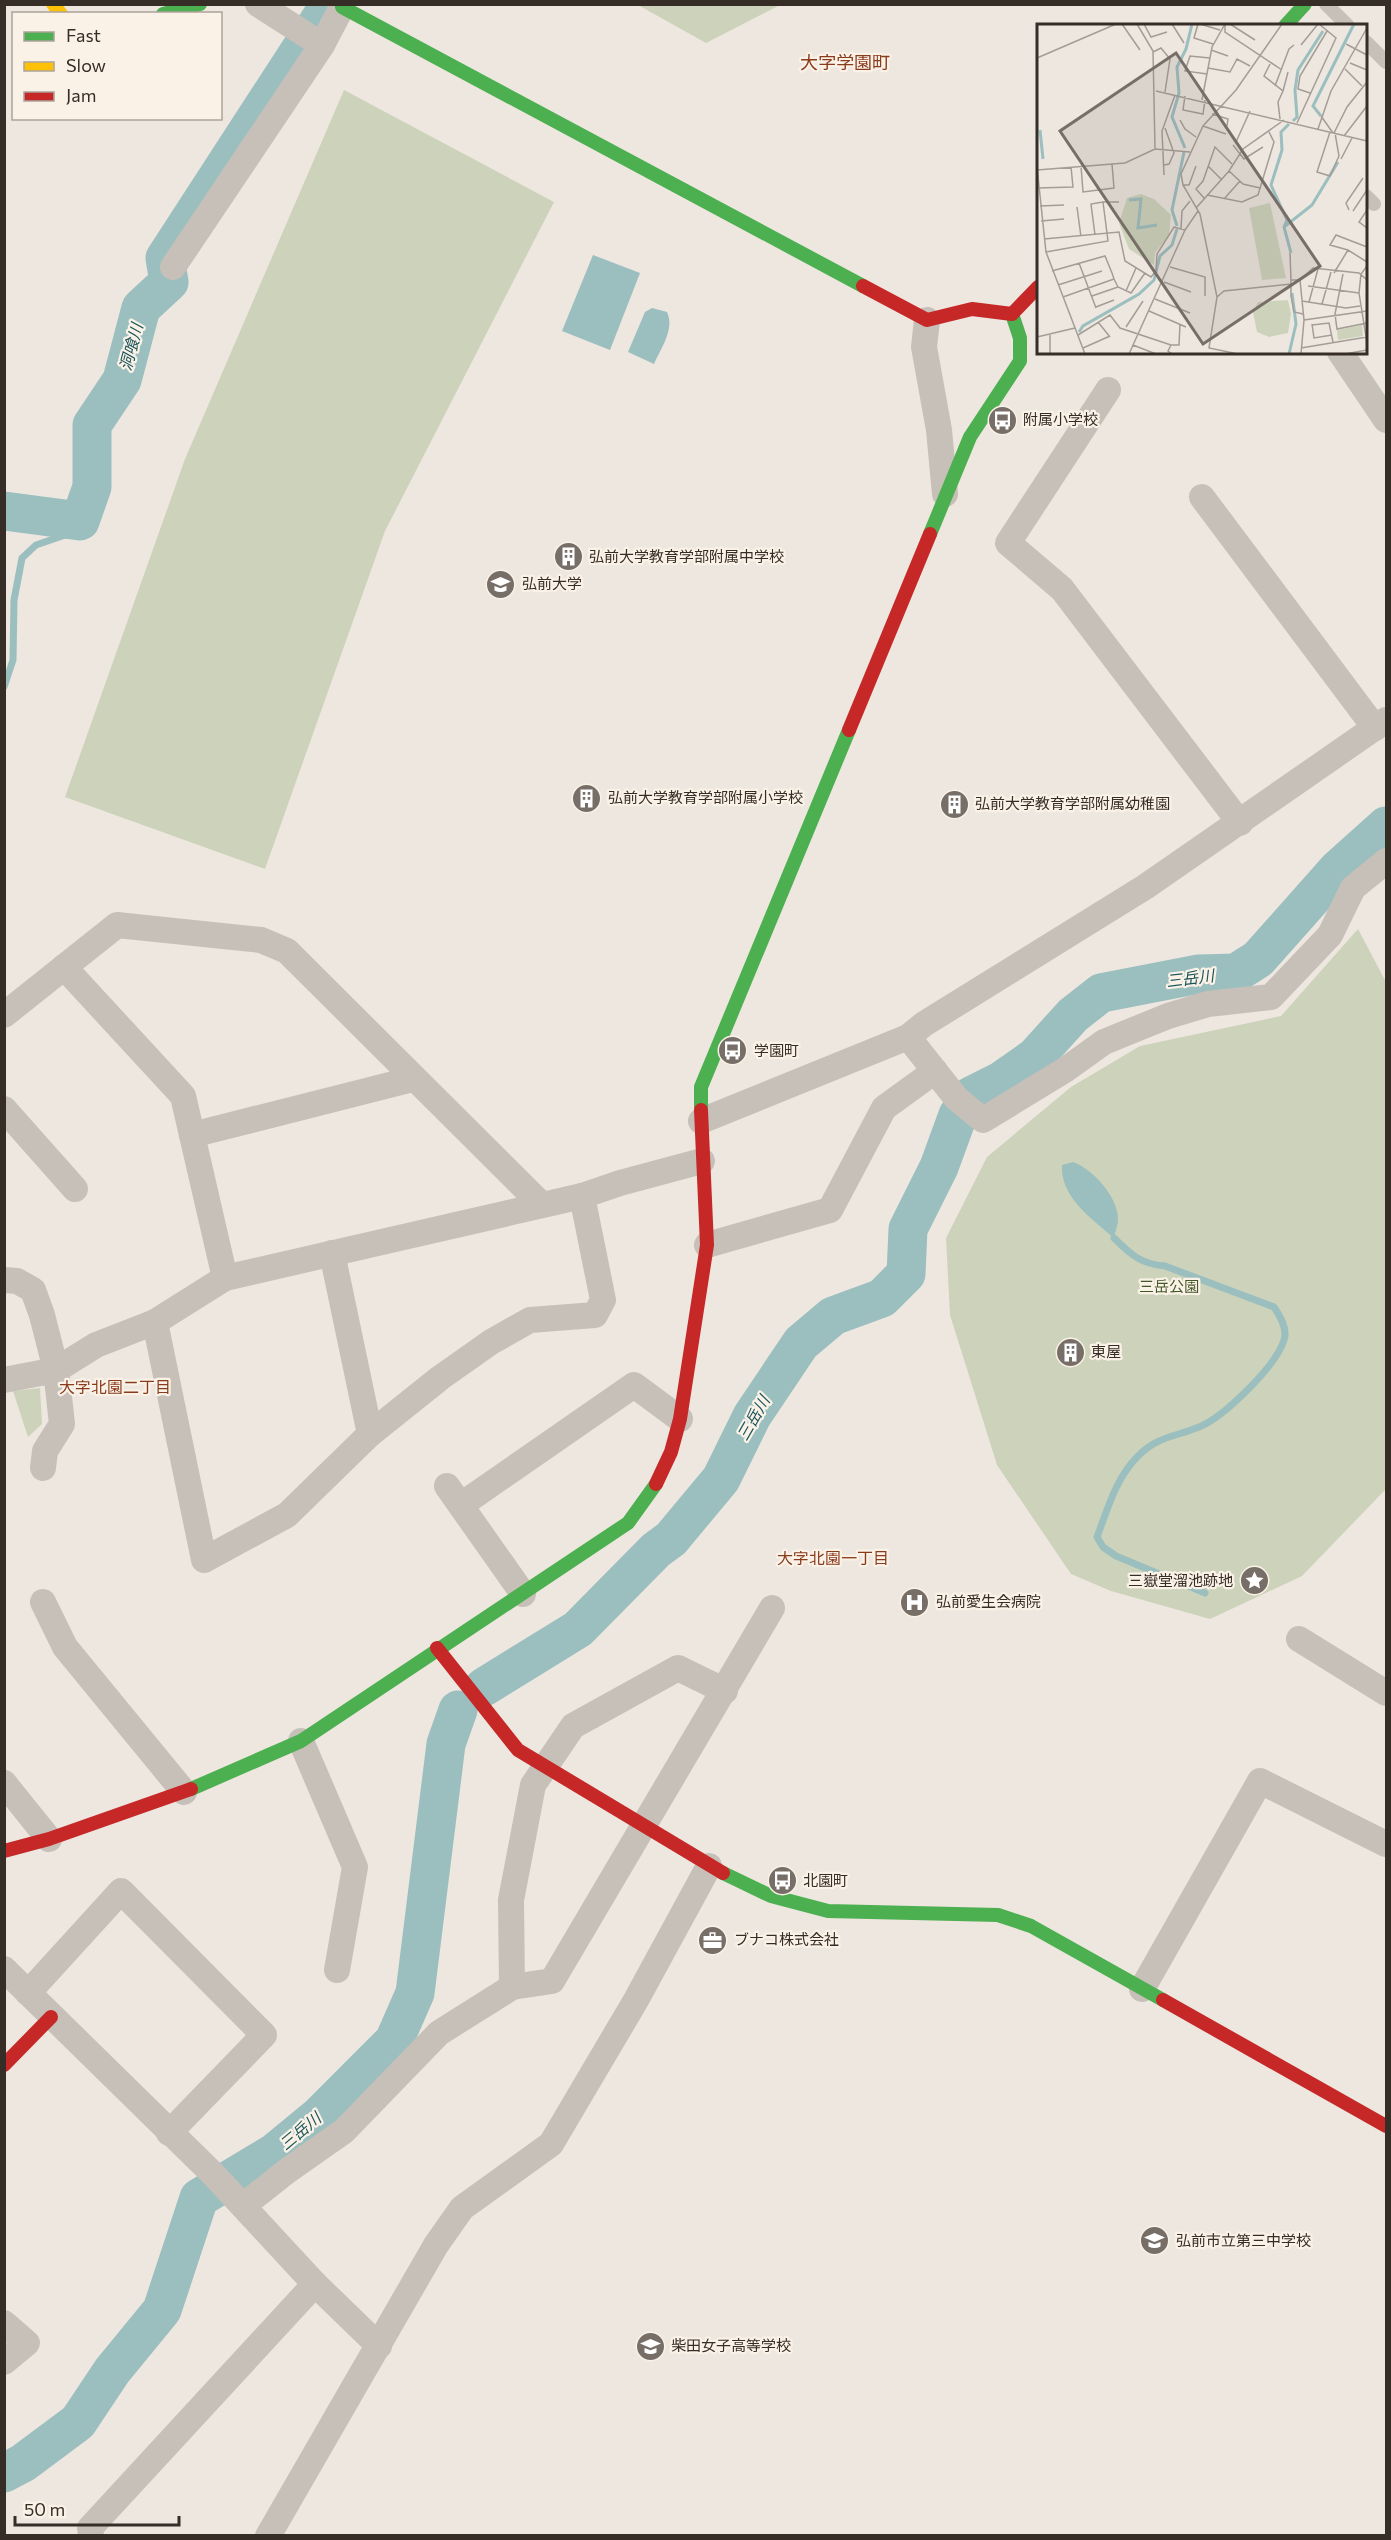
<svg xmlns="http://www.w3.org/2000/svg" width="1391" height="2540" viewBox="0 0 1391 2540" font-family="Commissioner,'Noto Sans JP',sans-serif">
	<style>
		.green { fill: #cdd3ba }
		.water { fill: #9bbebf }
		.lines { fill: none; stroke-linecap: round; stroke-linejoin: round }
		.stream { stroke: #9bbebf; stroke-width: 7 }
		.river { stroke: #9bbebf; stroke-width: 39 }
		.lane { stroke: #c7c0b9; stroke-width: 14 }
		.street { stroke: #c7c0b9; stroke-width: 26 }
		.fast { stroke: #4caf50; stroke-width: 14 }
		.slow { stroke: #ffc107; stroke-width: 14 }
		.jam { stroke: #c62828; stroke-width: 14 }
		.labels { text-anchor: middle; stroke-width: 4.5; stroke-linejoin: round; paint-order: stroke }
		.poi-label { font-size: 15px; fill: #372d27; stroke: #faf2e7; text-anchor: start }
		.park-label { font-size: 15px; fill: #44572a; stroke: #faf2e7 }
		.water-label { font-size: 16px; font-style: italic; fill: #1b545b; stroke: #faf2e7 }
		.neighbourhood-label { font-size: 16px; fill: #8a3b1c; stroke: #faf2e7 }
		.quarter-label { font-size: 18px; fill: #8a3b1c; stroke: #faf2e7 }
		.inset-river { fill: none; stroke: #9bbebf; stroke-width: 3 }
		.inset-road { fill: none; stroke: #a49d96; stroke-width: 1.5 }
		.view { fill: #776e68; fill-opacity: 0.15; stroke: #776e68; stroke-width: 3 }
		.inset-edge { fill: none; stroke: #372d27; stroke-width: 3 }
	</style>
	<rect width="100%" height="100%" fill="#ede7e0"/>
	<g class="green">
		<polygon points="638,5 780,5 706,43"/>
		<polygon points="344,90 554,202 385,531 265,869 65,797 185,459"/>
		<polygon points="1358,929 1386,982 1386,1489 1302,1576 1210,1619 1111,1591 1071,1574 997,1465 950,1315 946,1238 987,1157 1071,1087 1140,1046 1281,1016"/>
		<polygon points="40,1388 42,1424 28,1437 13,1391"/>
	</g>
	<g class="water">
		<polygon points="593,255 640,273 610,350 562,331"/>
		<path d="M652,308L667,312C675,329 661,348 654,364L628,352L645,312Z"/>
		<path d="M1073,1162C1093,1169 1118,1197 1118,1219C1118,1225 1115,1232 1114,1238C1092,1219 1060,1197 1062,1165Z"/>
	</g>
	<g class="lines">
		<g class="stream">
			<polyline points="4,687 13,660 14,600 22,558 36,545 68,534 80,521"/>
			<path d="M1114,1238C1131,1255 1141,1264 1165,1266L1274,1307C1280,1316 1288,1329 1284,1340C1276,1366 1224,1417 1199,1427C1175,1437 1158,1436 1138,1456C1116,1478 1108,1508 1097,1537L1103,1547L1116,1556L1205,1593"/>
		</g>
		<g class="river">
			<polyline points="4,511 80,521 92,487 92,425 122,380 141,308 169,282 165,258 330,4"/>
			<polyline points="971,1096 1001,1081 1035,1057 1073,1015 1101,993 1199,974 1236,973 1258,959 1338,869 1386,826"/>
			<polyline points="484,1687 578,1629 656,1550 671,1539 721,1479 752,1416 801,1343 833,1316 882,1298 906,1274 908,1229 939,1167 958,1115"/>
			<polyline points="4,2473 23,2463 78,2422 112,2371 162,2310 199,2198 274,2153 319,2116 394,2041 415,1993 446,1744 458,1710"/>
		</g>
		<g class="lane">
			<polyline points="1326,4 1348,26"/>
			<polyline points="1366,42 1386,62"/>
			<polyline points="1366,196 1374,204"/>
		</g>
		<g class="street">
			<polyline points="258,4 322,45 342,7"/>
			<polyline points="173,267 322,45"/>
			<polyline points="927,320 924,347 939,430 945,494"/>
			<polyline points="1340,352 1386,420"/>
			<polyline points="1108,390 1008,543 1062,589 1240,823"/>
			<polyline points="1202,497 1375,728"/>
			<polyline points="64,967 183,1096 225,1278"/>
			<polyline points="4,1015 117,925 261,940 287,951 541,1204"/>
			<polyline points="908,1037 957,1099 983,1120 1065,1070 1104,1042 1168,1016 1208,1004 1271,997 1330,935 1353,888 1386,861"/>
			<polyline points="4,1109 75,1189"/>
			<polyline points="701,1121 908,1037 924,1024 1145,887 1386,720"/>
			<polyline points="192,1135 413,1079"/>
			<polyline points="707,1245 830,1210 884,1108 935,1071"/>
			<polyline points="332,1253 370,1434"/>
			<polyline points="4,1280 17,1281 33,1290 42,1315 56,1370 62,1424 45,1451 43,1468"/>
			<polyline points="155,1322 204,1560 287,1515 370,1434 440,1378 491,1342 530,1320 595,1315 603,1300 582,1196"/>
			<polyline points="4,1380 56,1370 96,1345 155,1322 225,1278 582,1196 620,1183 702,1161"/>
			<polyline points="447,1486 523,1594"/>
			<polyline points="461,1505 634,1385 680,1419"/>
			<polyline points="43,1602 65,1647 184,1792"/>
			<polyline points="1299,1639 1386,1693"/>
			<polyline points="301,1741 355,1867 337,1970"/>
			<polyline points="4,1783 49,1839"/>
			<polyline points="4,1969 214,2175 315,2284 379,2346"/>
			<polyline points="512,1987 511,1900 533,1785 573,1726 678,1668 725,1691"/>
			<polyline points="1142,1989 1260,1781 1386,1844"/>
			<polyline points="28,1993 121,1891 264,2035 169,2133"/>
			<polyline points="243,2206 287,2171 344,2131 439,2033 512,1987 552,1981 772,1608"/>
			<polyline points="4,2323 27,2343 4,2362"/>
			<polyline points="91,2536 90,2528 315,2284"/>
			<polyline points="268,2536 436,2245 462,2208 551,2144 636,2000 709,1866"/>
		</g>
		<g class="fast">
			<polyline points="344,4 342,7 863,286"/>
			<polyline points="163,14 200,4"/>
			<polyline points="1285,26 1305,4"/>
			<polyline points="930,534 970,437 1020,361 1020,338 1012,314"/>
			<polyline points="701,1110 701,1087 849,730"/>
			<polyline points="191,1789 301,1741 628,1523 656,1484"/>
			<polyline points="723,1873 771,1896 828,1911 998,1915 1031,1926 1163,2000"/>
		</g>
		<polyline class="slow" points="53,4 61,14"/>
		<g class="jam">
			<polyline points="863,286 927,320 972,309 1012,314"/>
			<polyline points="1012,314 1038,287"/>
			<polyline points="849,730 930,534"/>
			<polyline points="656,1484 671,1452 680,1419 707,1245 701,1110"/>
			<polyline points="437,1648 518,1750 723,1873"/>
			<polyline points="4,1851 49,1839 191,1789"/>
			<polyline points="1163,2000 1386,2126"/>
			<polyline points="4,2065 51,2017"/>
		</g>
	</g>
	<defs>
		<symbol id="bus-disc" viewBox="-11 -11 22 22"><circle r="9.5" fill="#776e68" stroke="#faf2e7"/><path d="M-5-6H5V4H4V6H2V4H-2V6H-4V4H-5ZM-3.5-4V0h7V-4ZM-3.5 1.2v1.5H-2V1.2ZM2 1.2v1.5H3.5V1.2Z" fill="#fff"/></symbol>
		<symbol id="building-disc" viewBox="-11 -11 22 22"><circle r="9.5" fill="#776e68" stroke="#faf2e7"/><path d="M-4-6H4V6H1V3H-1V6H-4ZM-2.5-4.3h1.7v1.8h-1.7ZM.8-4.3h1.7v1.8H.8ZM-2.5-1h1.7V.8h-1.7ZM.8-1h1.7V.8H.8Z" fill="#fff"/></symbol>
		<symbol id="university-disc" viewBox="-11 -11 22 22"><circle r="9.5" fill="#776e68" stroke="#faf2e7"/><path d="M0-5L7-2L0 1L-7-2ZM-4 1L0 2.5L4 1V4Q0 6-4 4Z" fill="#fff"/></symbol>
		<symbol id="sight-disc" viewBox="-11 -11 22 22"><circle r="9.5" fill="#776e68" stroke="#faf2e7"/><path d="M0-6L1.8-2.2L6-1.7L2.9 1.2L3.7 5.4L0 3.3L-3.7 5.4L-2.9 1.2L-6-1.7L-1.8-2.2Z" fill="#fff"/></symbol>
		<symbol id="hospital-disc" viewBox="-11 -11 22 22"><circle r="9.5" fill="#776e68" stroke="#faf2e7"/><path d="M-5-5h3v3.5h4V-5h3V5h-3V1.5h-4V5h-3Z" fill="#fff"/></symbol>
		<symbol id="office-disc" viewBox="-11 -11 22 22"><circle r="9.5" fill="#776e68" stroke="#faf2e7"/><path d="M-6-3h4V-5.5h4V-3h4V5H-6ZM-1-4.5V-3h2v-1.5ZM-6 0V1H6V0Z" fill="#fff"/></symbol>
		<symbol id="school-disc" viewBox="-11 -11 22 22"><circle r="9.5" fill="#776e68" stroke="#faf2e7"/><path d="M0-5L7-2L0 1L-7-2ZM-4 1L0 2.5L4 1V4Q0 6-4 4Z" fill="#fff"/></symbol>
	</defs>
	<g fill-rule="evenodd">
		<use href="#bus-disc" x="986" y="404" width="33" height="33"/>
		<use href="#building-disc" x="552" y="540" width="33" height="33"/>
		<use href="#university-disc" x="484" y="568" width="33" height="33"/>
		<use href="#building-disc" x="570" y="782" width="33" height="33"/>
		<use href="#building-disc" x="938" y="788" width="33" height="33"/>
		<use href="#bus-disc" x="716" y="1034" width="33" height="33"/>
		<use href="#building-disc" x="1054" y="1336" width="33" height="33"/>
		<use href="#sight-disc" x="1238" y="1564" width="33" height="33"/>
		<use href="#hospital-disc" x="898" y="1586" width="33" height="33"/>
		<use href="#bus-disc" x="766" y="1864" width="33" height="33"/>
		<use href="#office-disc" x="696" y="1924" width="33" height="33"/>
		<use href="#school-disc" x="1138" y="2224" width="33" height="33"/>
		<use href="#school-disc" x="634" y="2330" width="33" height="33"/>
	</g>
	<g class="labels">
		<g class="poi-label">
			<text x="1023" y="425">附属小学校</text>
			<text x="589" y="562">弘前大学教育学部附属中学校</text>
			<text x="522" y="589">弘前大学</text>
			<text x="608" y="803">弘前大学教育学部附属小学校</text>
			<text x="975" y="809">弘前大学教育学部附属幼稚園</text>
			<text x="754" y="1056">学園町</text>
			<text x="1091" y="1357">東屋</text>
			<text x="1233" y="1586" text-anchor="end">三嶽堂溜池跡地</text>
			<text x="936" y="1607">弘前愛生会病院</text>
			<text x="803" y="1886">北園町</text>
			<text x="734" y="1945">ブナコ株式会社</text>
			<text x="1176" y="2246">弘前市立第三中学校</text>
			<text x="671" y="2351">柴田女子高等学校</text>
		</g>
		<g class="park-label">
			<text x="1169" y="1292">三岳公園</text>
		</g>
		<g class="water-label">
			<text transform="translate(131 347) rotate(-75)" y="6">洞喰川</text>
			<text transform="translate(1190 978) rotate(-7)" y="6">三岳川</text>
			<text transform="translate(753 1418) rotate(-60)" y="6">三岳川</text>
			<text transform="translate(300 2131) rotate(-40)" y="6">三岳川</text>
		</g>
		<g class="neighbourhood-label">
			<text x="115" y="1393">大字北園二丁目</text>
			<text x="833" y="1564">大字北園一丁目</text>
		</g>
		<g class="quarter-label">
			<text x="845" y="69">大字学園町</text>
		</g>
	</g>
	<g transform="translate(1037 24)">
		<rect width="330" height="330" fill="#ede7e0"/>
		<path d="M104,170L117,175L134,191L132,211L118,229L117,241L92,225L82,199L90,174ZM233,179L249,254L225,256L212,184ZM251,276L254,290L251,309L232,313L220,308L216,288L221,278ZM325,301L326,312L301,316L300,306Z" fill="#cdd3ba"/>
		<path class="inset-river" d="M284,92L276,82L317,0M256,97L260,93L258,66L261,46L286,7M3,106L6,135M148,124L135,93L142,69L140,43L149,25L155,0M92,176L104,175L101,204L120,201M140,202L135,186L147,128M247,203L250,196L234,161L245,126L244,108L252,100M254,229L247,203L275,181L301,138M42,308L46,302L102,270L117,256L123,232L135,221L140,205M252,330L259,300L255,269"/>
		<path class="inset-road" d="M85,0L103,26M100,0L116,27L118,125M107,0L114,13L130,8M135,0L147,19M161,0L157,14L176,20M163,0L183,6M193,0L218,16M188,1V8L245,46M309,20L330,31M264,21L281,0M174,26L191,32M116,28L124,24L133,35L128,68M0,34L79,0M313,39L330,46M233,40L227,52L246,67L241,78L243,95M171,44L193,48L200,35L213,42M308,45L325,62M170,50L148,47L153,32L173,34M238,62L252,25L257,21M119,67L330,117M246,67L251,48M273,69L261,65L263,52L290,7M148,72L146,86L166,90L168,76M165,76L175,23L188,0M175,90L191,95L190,102M284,92L296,109M143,96L148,105L159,113M260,99L299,14L282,0M166,102L189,110M281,105L294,67L330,4M293,108L280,148L293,152L302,132L298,109M297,109L310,83L330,58M307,112L330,82M199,118L213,87M196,121L207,135L226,123M304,135L315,114M127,141L132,140L137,129L128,104M44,142L46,168L77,164L75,140M171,142L184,155M0,143L9,228L48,330M0,146L88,139L118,125L153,128M192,147L206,160L223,164M127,151L125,107L138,71M146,161H152L159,142M0,164L36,163L34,143M170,171L205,178L221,171L237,118L232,108M167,174L159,165L166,157L178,123L195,140M187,175L203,157M3,182L27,181M40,183L44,213M159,184L192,147L206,125L247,96M312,186L309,179L326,154M330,186L322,198L330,204M316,187L330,166M4,197L27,195M144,205L145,187L153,177M58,211L54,180L66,178M7,215L82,208L88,237L114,253L119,247L120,230L137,203L148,206M330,223L299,211L293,221L311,226L330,238M9,228L71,217L66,178H82M253,229L254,256M42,239L59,284M330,242L324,250L322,269L330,319M133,243L168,253V272M15,247L68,232L75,249L77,255L26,273M297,249L311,226M306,250L298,290L300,305L330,299M77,255L81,263L94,269L108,249M263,256H254V272L257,288L266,290M127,258L154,268M21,261L65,247M271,262L322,269M89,267L99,244M55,272L81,263M180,273L187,267L254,260M118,275L153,289M265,277L309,284L323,282M272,278L281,245M285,280L294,248M59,283L77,276M112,287L149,303M267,296L330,287M61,298L73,313M275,300L277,314L295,311M275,301L292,299L296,318M89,303L106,277M41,311L73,291L83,304L134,321L131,327L135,330M0,313L38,304M96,321L119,330M134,321H142L143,300M46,324L73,312M264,324L330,313M13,330V310M92,330L148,206L161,187M201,330L172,324L180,273L163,190L146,161L144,150L166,102L199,66L245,0M264,330L267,296L263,256L276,244L322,249L330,256M308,330L330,326"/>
		<path class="view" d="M139,29L283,242L166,320L23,107Z"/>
		<rect width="330" height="330" class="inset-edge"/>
	</g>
	<rect width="1391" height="2540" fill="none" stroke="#372d27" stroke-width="12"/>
	<rect x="12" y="12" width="210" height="108" fill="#faf2e7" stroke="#aca39a" stroke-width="1.5"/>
	<rect x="24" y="32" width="30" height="9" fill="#4caf50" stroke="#aca39a" stroke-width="1.5"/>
	<text x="66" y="42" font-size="18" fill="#372d27">Fast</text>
	<rect x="24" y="62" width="30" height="9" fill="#ffc107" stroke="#aca39a" stroke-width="1.5"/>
	<text x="66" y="72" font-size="18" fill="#372d27">Slow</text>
	<rect x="24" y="92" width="30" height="9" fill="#c62828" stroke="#aca39a" stroke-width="1.5"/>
	<text x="66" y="102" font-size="18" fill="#372d27">Jam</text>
	<path d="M15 2516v9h164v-9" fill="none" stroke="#372d27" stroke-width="3"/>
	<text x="24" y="2516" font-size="18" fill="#372d27" stroke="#faf2e7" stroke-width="4.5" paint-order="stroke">50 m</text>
</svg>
